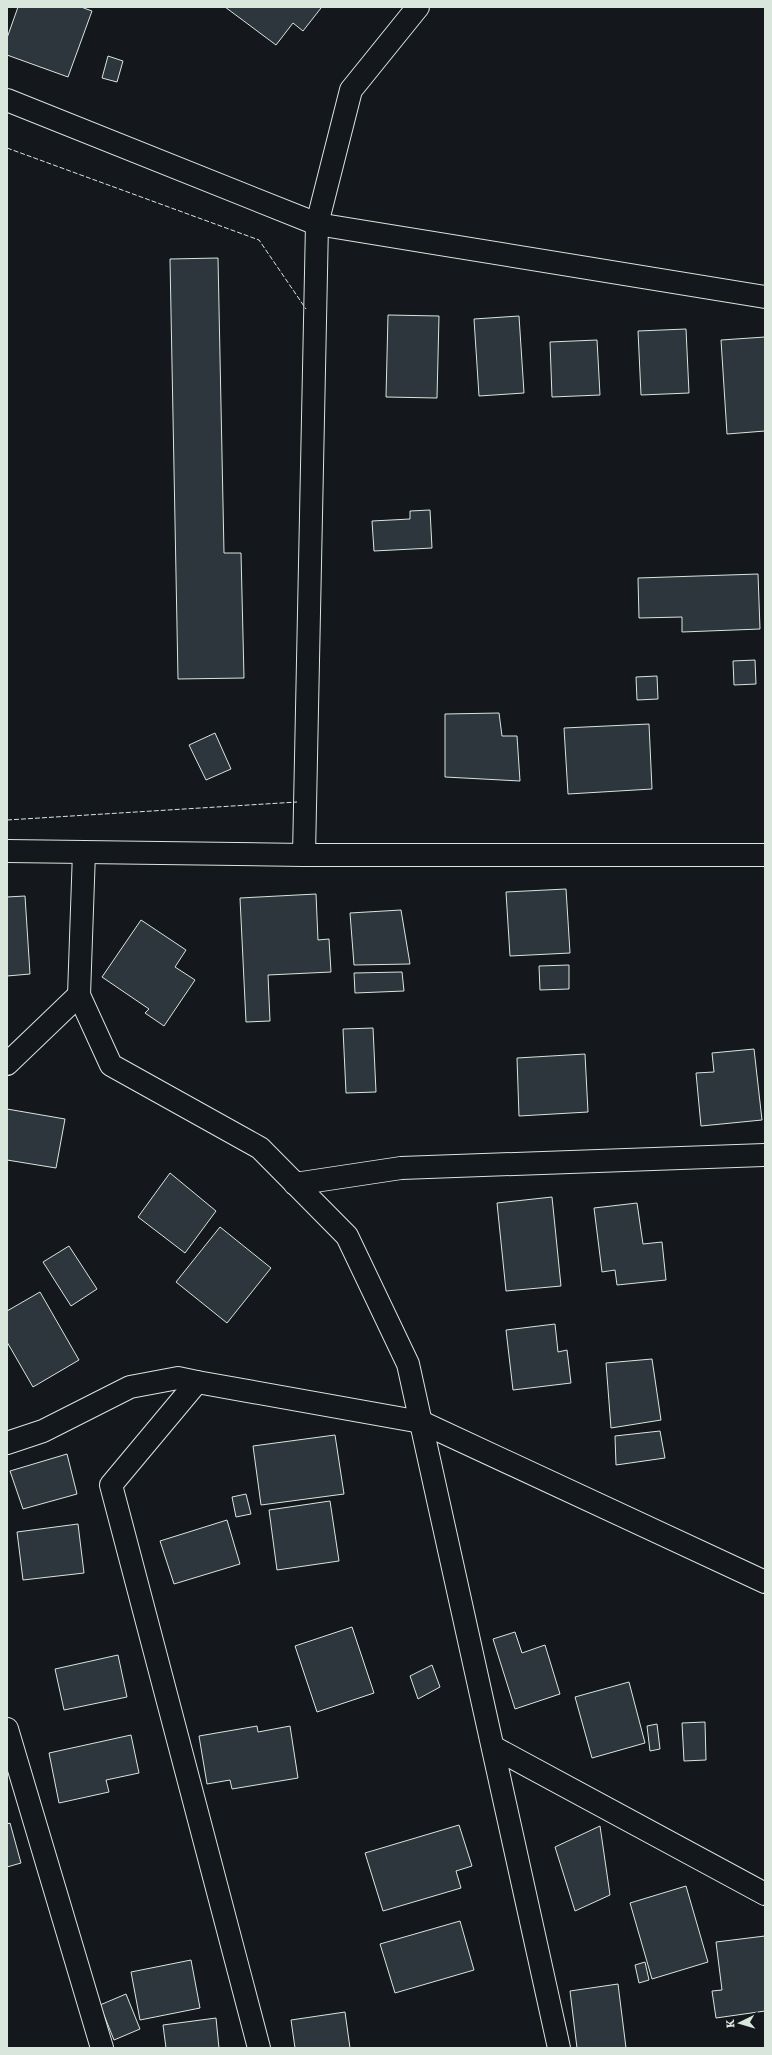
<svg xmlns="http://www.w3.org/2000/svg" width="772" height="2055" viewBox="0 0 772 2055" font-family="Literata,serif">
	<style>
		.building { fill: #2c363c; stroke: #d8e6dc }
		.lines { fill: none; stroke-linecap: round; stroke-linejoin: round }
		.minor-casing { stroke: #d8e6dc; stroke-width: 24 }
		.minor { stroke: #14181c; stroke-width: 22 }
		.fence { stroke: #d8e6dc; stroke-width: 1; stroke-dasharray: 5 2; stroke-linecap: butt }
	</style>
	<rect width="100%" height="100%" fill="#14181c"/>
	<g class="building">
		<polygon points="18,7 81,7 92,11 68,77 7,55 7,38"/>
		<polygon points="225,7 320,7 321,8 303,31 293,23 276,45"/>
		<polygon points="108,56 123,61 117,82 102,78"/>
		<polygon points="218,258 224,553 241,553 244,678 178,679 170,259"/>
		<polygon points="388,315 439,316 437,398 386,397"/>
		<polygon points="519,316 524,393 479,396 474,319"/>
		<polygon points="686,329 689,393 641,395 638,331"/>
		<polygon points="765,337 765,431 727,434 721,340"/>
		<polygon points="597,340 600,395 552,397 550,342"/>
		<polygon points="430,510 432,548 374,551 372,521 410,519 410,511"/>
		<polygon points="758,574 760,629 682,632 682,617 639,618 638,578"/>
		<polygon points="755,660 756,684 734,685 733,661"/>
		<polygon points="657,676 658,699 637,700 636,677"/>
		<polygon points="499,713 502,736 517,736 520,781 445,777 445,714"/>
		<polygon points="649,724 652,789 568,794 564,728"/>
		<polygon points="215,733 231,769 206,780 189,745"/>
		<polygon points="566,889 570,953 510,956 506,892"/>
		<polygon points="316,894 318,940 329,939 331,972 268,975 270,1021 246,1022 240,898"/>
		<polygon points="25,896 30,974 7,976 7,897"/>
		<polygon points="401,910 410,964 354,965 350,913"/>
		<polygon points="141,920 186,950 175,967 195,980 164,1026 145,1013 149,1009 102,977"/>
		<polygon points="569,965 569,989 540,990 539,966"/>
		<polygon points="402,972 404,991 355,993 354,973"/>
		<polygon points="373,1028 376,1092 346,1093 343,1029"/>
		<polygon points="754,1049 762,1120 701,1126 696,1073 714,1072 712,1053"/>
		<polygon points="585,1054 588,1112 519,1116 517,1058"/>
		<polygon points="7,1109 65,1119 56,1168 7,1160"/>
		<polygon points="170,1173 216,1211 185,1253 138,1217"/>
		<polygon points="552,1197 561,1286 506,1291 497,1203"/>
		<polygon points="637,1203 643,1244 662,1242 666,1280 617,1285 615,1270 602,1272 594,1208"/>
		<polygon points="220,1227 271,1268 227,1323 176,1282"/>
		<polygon points="69,1246 97,1289 71,1306 43,1262"/>
		<polygon points="40,1292 79,1360 33,1387 7,1342 7,1311"/>
		<polygon points="555,1324 558,1352 567,1350 571,1383 513,1390 506,1330"/>
		<polygon points="652,1359 661,1420 611,1428 606,1363"/>
		<polygon points="660,1431 665,1458 616,1465 615,1436"/>
		<polygon points="335,1435 344,1494 261,1505 253,1446"/>
		<polygon points="67,1454 77,1494 23,1509 10,1471"/>
		<polygon points="246,1494 251,1514 236,1517 232,1497"/>
		<polygon points="330,1501 339,1561 277,1570 269,1510"/>
		<polygon points="227,1520 240,1564 174,1584 160,1541"/>
		<polygon points="78,1524 84,1573 23,1580 17,1532"/>
		<polygon points="352,1627 374,1693 317,1712 295,1646"/>
		<polygon points="515,1632 522,1653 545,1645 560,1694 515,1709 493,1639"/>
		<polygon points="118,1655 127,1697 64,1710 55,1669"/>
		<polygon points="432,1665 440,1687 418,1699 410,1676"/>
		<polygon points="629,1682 645,1743 592,1758 575,1697"/>
		<polygon points="705,1722 706,1760 684,1761 682,1723"/>
		<polygon points="657,1724 660,1749 650,1751 647,1726"/>
		<polygon points="257,1726 258,1732 290,1726 298,1778 232,1789 230,1780 207,1784 199,1736"/>
		<polygon points="131,1735 139,1773 106,1780 109,1792 59,1803 49,1753"/>
		<polygon points="10,1823 21,1863 7,1867 7,1824"/>
		<polygon points="459,1825 472,1866 456,1871 461,1888 383,1911 365,1853"/>
		<polygon points="600,1826 610,1895 575,1911 555,1847"/>
		<polygon points="686,1886 708,1962 652,1979 630,1903"/>
		<polygon points="460,1921 474,1970 395,1993 380,1944"/>
		<polygon points="765,1936 765,2011 716,2018 712,1991 722,1990 716,1942"/>
		<polygon points="191,1960 200,2008 140,2020 131,1972"/>
		<polygon points="645,1962 649,1980 639,1983 635,1965"/>
		<polygon points="618,1984 626,2048 577,2048 570,1991"/>
		<polygon points="126,1994 140,2029 114,2040 100,2005"/>
		<polygon points="345,2012 350,2048 295,2048 291,2020"/>
		<polygon points="216,2018 219,2048 166,2048 163,2025"/>
	</g>
	<g class="lines">
		<defs>
			<g id="minor">
				<polyline points="7,100 317,224 765,297"/>
				<polyline points="7,851 304,855 765,855"/>
				<polyline points="84,852 79,995 111,1065 260,1148 347,1236 408,1364 559,2048"/>
				<polyline points="304,855 317,224 351,90 418,7"/>
				<polyline points="7,1064 79,995"/>
				<polyline points="295,1184 401,1168 765,1155"/>
				<polyline points="7,1443 43,1431 130,1387 178,1378 197,1382"/>
				<polyline points="7,1729 102,2048"/>
				<polyline points="493,1747 765,1894"/>
				<polyline points="259,2048 111,1485 197,1382 421,1422 765,1582"/>
			</g>
		</defs>
		<use href="#minor" class="minor-casing"/>
		<use href="#minor" class="minor"/>
		<g class="fence">
			<polyline points="7,148 259,240 306,309"/>
			<polyline points="7,820 297,802"/>
		</g>
	</g>
	<rect width="772" height="2055" fill="none" stroke="#d8e6dc" stroke-width="16"/>
	<g transform="translate(740 2023) rotate(265)" stroke="#14181c" stroke-width="3" paint-order="stroke">
	<path d="M0-3L7 15L0 10L-7 15Z" fill="#d8e6dc"/>
	<text y="-6" font-size="11" font-weight="bold" text-anchor="middle" fill="#d8e6dc">K</text>
	</g>
</svg>
